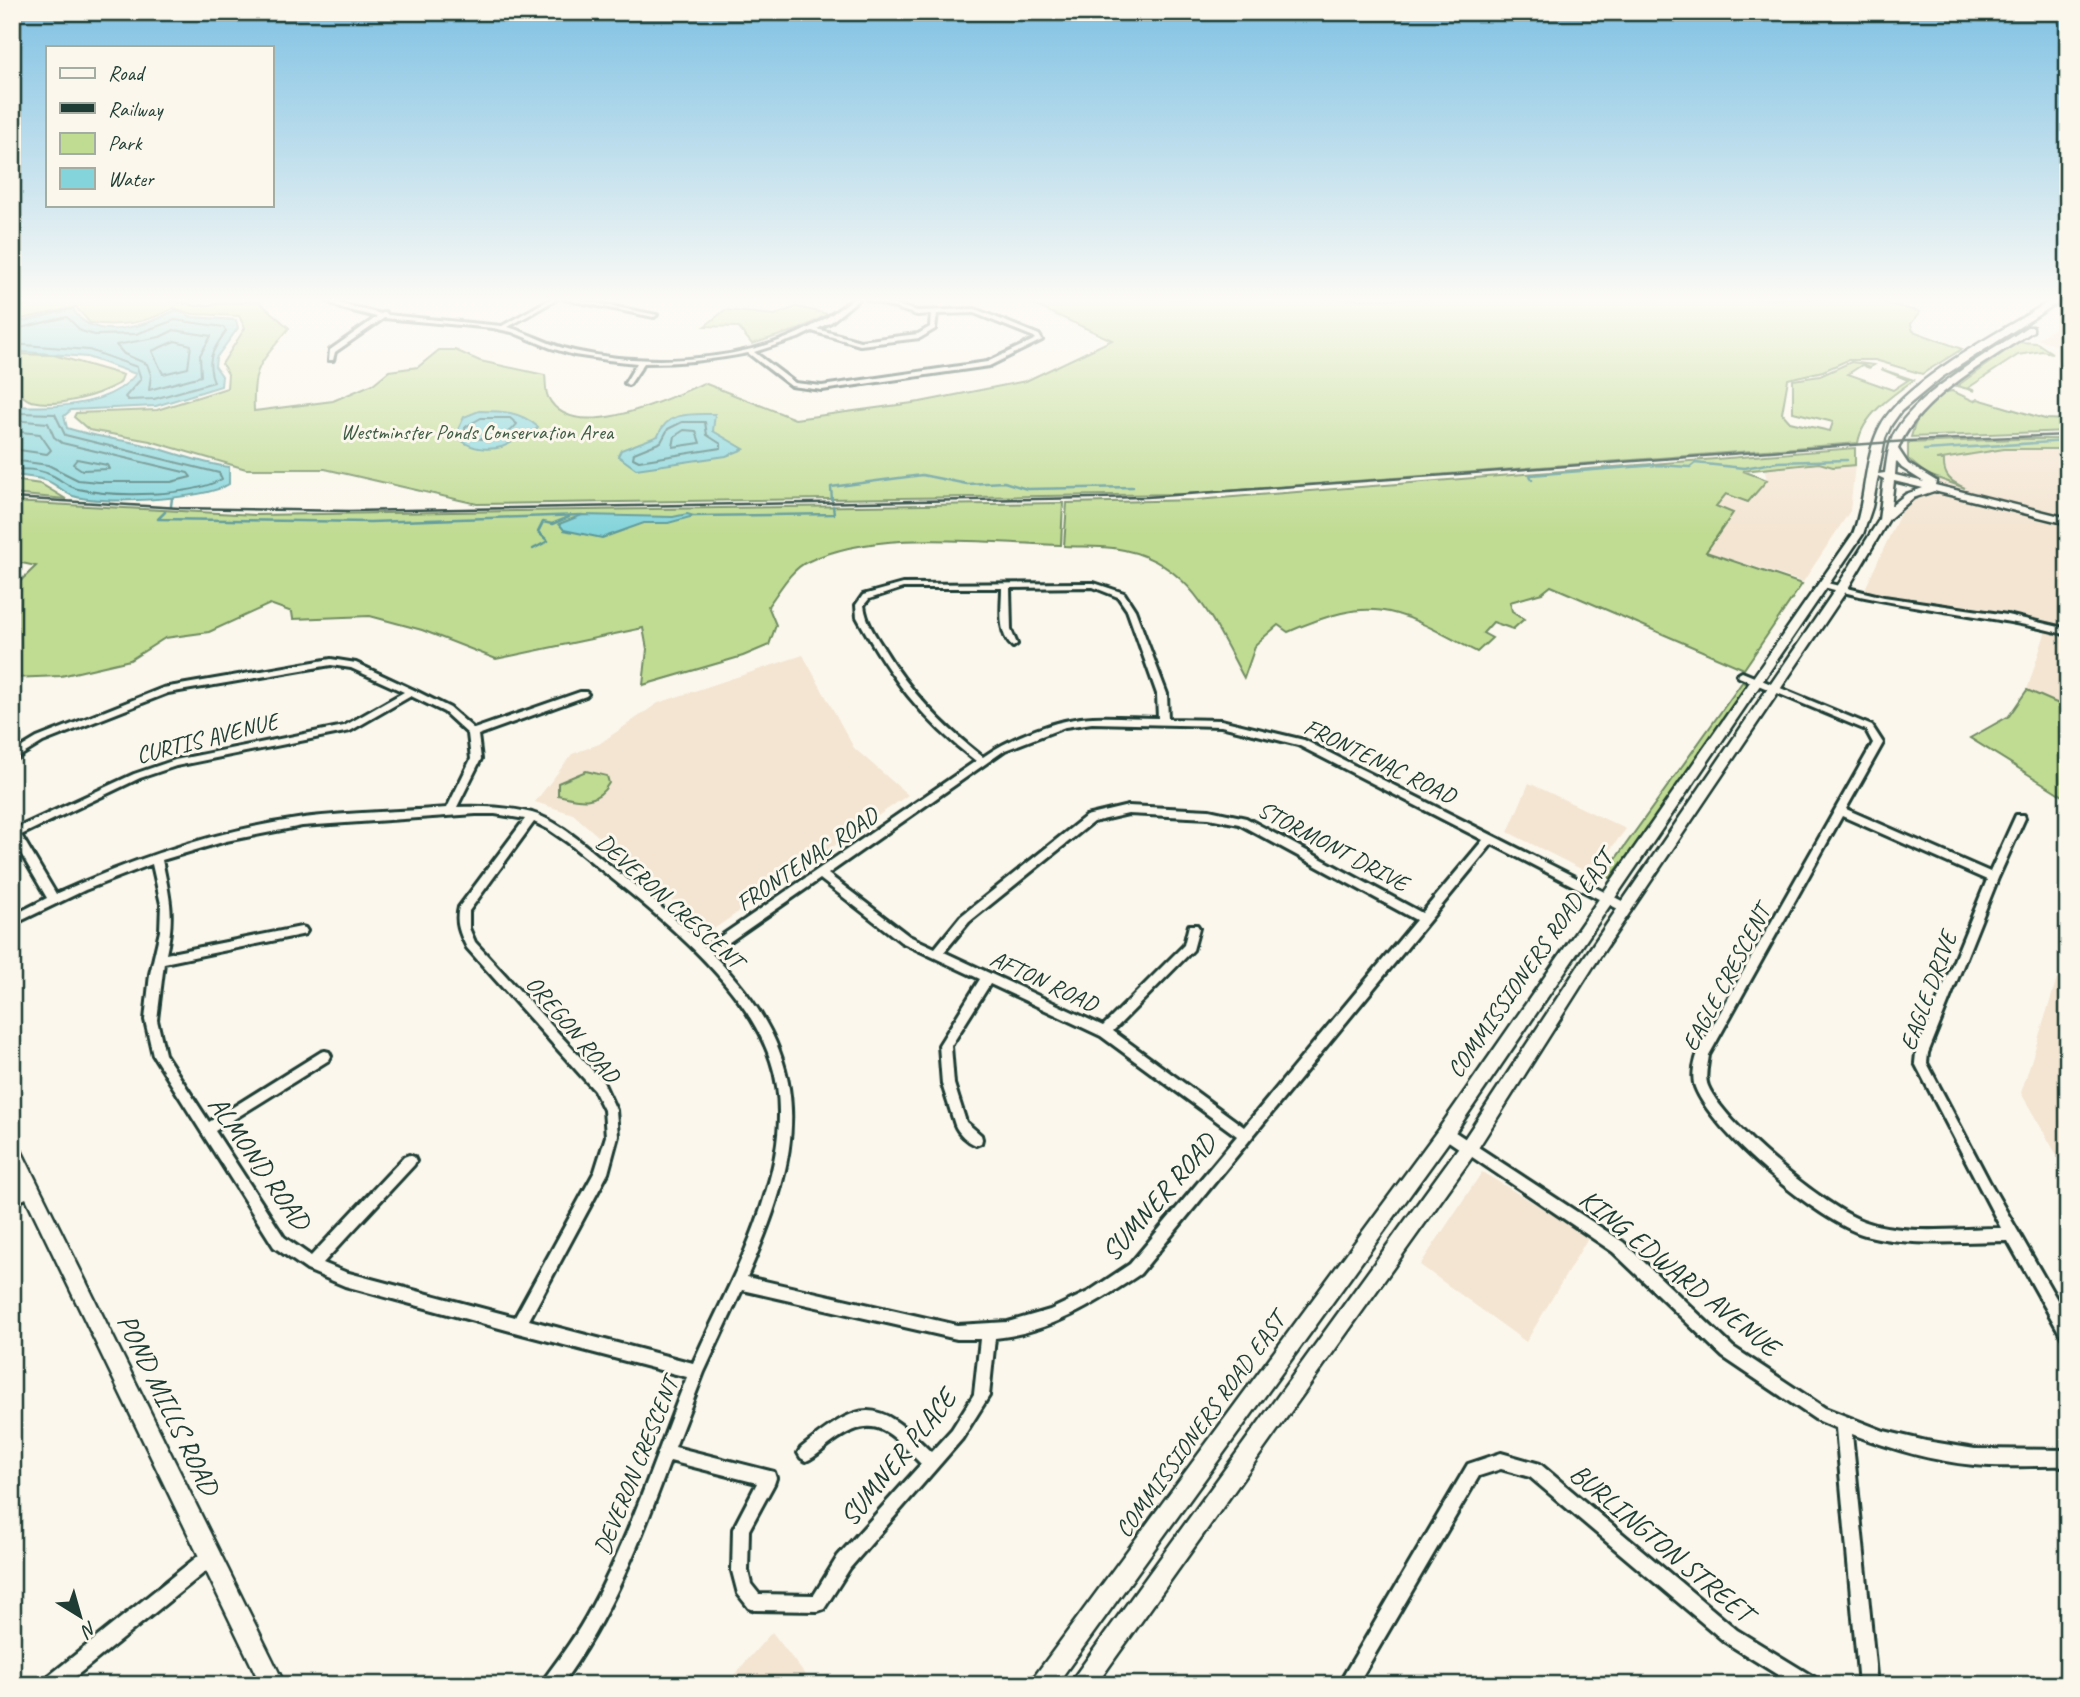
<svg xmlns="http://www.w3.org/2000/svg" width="2080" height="1697" viewBox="0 0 2080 1697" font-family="Caveat,sans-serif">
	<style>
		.built { fill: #f4e5d2 }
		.green { fill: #c0db92; stroke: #708c63; stroke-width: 2 }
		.water { fill: #83d4db; stroke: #5b9898; stroke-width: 2 }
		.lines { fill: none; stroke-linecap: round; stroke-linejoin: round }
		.shore { stroke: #477977; stroke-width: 2 }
		.stream { stroke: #5b9898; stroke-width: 2.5 }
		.minor-casing { stroke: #1f3d34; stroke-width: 6 }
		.major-casing { stroke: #1f3d34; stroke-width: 5 }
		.minor { fill: #fbf7ec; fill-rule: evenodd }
		.major { fill: #fbf7ec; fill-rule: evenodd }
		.rail { stroke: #1f3d34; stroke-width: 2.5 }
		.labels { text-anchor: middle; stroke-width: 6; stroke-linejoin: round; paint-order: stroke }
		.far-park-label { font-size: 21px; fill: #3f5d47; stroke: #fbf7ec }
		.street-label { font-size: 24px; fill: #1f3d34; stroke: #fbf7ec }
		.near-street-label { font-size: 28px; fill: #1f3d34; stroke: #fbf7ec }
	</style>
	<rect width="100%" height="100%" fill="#fbf7ec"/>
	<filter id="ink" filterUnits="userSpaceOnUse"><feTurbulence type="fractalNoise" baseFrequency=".0143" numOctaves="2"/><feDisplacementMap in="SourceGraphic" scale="14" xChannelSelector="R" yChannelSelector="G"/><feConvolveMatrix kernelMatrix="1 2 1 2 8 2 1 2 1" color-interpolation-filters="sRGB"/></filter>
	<g filter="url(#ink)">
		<g class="built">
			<polygon points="2068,319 2068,349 2037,339"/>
			<polygon points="2004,449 2068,449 2068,708 2027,690 2048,624 1864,591 1923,464 1968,453"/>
			<polygon points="1819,463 1833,467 1855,465 1850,511 1803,582 1706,551 1733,513 1715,507 1726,494 1749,502 1767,480 1764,468"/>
			<polygon points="803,655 854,748 908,795 708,933 573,814 535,802 572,754 599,744 658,703"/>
			<polygon points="1529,783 1626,829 1595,869 1581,869 1508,832"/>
			<polygon points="2057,979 2068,985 2068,1174 2021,1093"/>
			<polygon points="1482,1172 1589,1236 1526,1342 1420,1265"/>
			<polygon points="772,1632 813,1685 725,1685"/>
		</g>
		<g class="green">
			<path d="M39,299H168L195,306L258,301L289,328C261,364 252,364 254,411L333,401L373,384L389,371L418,367L439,350H455L480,361L545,375C546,381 545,391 548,397C572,446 670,398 704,383L795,419L920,402L1026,381L1112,340L1021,299H1870L1920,312L1911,324L1913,331L1962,349L1922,374L1875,360H1848L1823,371L1788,379L1782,413L1790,422L1830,431L1833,422L1793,412V380L1820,376L1851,362L1874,365L1869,368L1862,365L1848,374L1893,390L1908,380L1881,369L1914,380C1892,395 1862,416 1858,443L1183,494L477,504L325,469H246L150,441L89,430L74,417L76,413L157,410L227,388L228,374L222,364L245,328L239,316L193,314L174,308C147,323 121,327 90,323L76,307L12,321V312Z"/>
			<polygon points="796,307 828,314 800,329 752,344 738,327 705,326 725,310 775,315"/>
			<polygon points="2018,342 2037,343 2052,353 2042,351 2018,355 1968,388 1975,391 1957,386"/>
			<path d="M12,354L54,355L123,375L120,383C96,396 59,408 31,401C24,399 20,392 12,389Z"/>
			<path d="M1952,391L1974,401L1978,399L2045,419L2068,420V431L1911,437C1916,417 1929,393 1952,391Z"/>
			<path d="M2018,439H2068V449H2004L1936,460H1944C1943,476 1951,482 1965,488L1926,474L1908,459V443Z"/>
			<path d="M1855,448V465L1833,467L1819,463L1743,471L1767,480L1748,502L1726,494L1716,506L1733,513L1706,552L1802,584L1744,669L1551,586L1542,593L1510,602L1512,611L1524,619L1513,629L1493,622L1483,633L1492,638L1477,652C1396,609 1376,593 1288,632L1278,625L1256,644L1244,678C1212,619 1189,558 1113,548C1097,546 1080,547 1064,546L1067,503L1196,500Z"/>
			<polygon points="12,480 41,484 66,499 12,494"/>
			<path d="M12,502L255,515L1063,503L1061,545C983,543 878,528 807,562C791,569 778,593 768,606L776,625L769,645L743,656L643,685L647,649L643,628L496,659L422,630L370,616L293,619L292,612L270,604L209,632L165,638L130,660L61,676L12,678V589L36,566L12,561Z"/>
			<polygon points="1743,681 1746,686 1677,790 1610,878 1604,875"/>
			<polygon points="2027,690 2068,708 2068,799 1970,738 2009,716"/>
			<path d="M586,771L607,776L609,783C596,806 579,800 558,795V783Z"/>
		</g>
		<g class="water">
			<path d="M73,309C93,344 147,326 176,310L192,317L236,320L238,328L216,358L215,366L222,376L221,386L156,406L71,410L64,416L67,428C91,436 115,439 141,444C171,451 198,463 229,467V484C206,500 100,505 73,496C63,492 55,483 45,480C34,477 23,476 12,475V394L19,406C56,408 111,406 136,374L87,357L12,351V324Z"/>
			<path d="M479,411C502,411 520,411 538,427L532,434H516L515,440C498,453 468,452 456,434L464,417Z"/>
			<path d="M715,414L713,431L744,449L726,456L636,469L618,456L621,450L658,436C667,411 691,414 715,414Z"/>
			<polygon points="687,514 694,516 668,523 644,523 602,538 564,530 559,524 582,515 673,517"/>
		</g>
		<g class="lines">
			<g class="shore">
				<path d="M12,330L67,317L81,331L95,335L136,334L175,320L223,327L226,331C213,350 205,359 214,382L154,399L128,400L125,397L141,379L137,367L89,350L12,344"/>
				<polygon points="174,330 211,336 200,355 201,376 149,390 151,375 147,364 124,354 116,345 160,337"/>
				<polygon points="175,341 191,345 188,368 163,374 152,351"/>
				<path d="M12,408L20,413L55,414L65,435L219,473L222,479C190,497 114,497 78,489C67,487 60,478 49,474C38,469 24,469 12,469"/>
				<path d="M481,418H510L517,424C501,444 489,441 466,436L465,427Z"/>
				<polyline points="12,420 48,423 54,437 62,443 188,473 191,477 171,482 98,482 78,480 48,465 12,460"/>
				<polygon points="682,422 705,422 707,435 721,444 721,448 639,461 633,458 634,453 661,442 668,429"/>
				<polygon points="684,430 696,431 700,443 673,447 675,436"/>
				<polyline points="12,431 40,434 51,450 47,454 12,449"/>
				<polygon points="77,459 107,465 109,469 82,470 73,464"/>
			</g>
			<g class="stream">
				<polyline points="1924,450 2068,441"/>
				<polyline points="1532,480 1530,475 1657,465 1690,467 1695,463 1744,468 1778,462 1847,460"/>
				<polyline points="832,500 831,487 922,475 967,484 1004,482 1027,489 1133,487"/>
				<polyline points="171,506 172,498"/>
				<polyline points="165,512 158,519 370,522 582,515"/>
				<polyline points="694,516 834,514 833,506"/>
				<polyline points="533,549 548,541 538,532 543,522 552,524 569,517"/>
			</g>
			<defs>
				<g id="minor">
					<path d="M324,299H331L345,305L381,314L385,312L388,315L407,317L502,326L550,299H557L508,327C531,334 551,346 574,351C642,366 730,363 794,335C816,326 834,313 853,299H859L831,322L817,329L860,341L918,334L930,327L931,314L917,315L867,299H875L917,311L975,309L1039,335L1042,340L989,366L822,390L791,386L748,353C713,360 679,363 644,363L630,384L628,385L625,383L637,363L608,360L574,355L551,348L512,332L493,328L384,318L335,352L333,360H329L330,350L377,317L341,308ZM974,313L1034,337L1036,339L987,362L822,386L795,383L754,352L798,338L812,331L860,345L920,338L935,329L937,314Z"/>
					<polygon points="564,299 575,299 657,315 654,317"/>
					<path d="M1820,582H1823L1884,597L2007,615L2068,629V635C1986,613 1901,609 1820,586Z"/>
					<path d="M1094,583L1124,593L1135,610L1167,694L1168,719L1221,720L1304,740L1630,905L1631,908L1630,911H1622L1492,844L1140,1274C1095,1304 1050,1332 995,1338L989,1396L962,1439L850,1568L824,1609L818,1611L755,1610L749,1608L738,1594L732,1571L733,1529L757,1483L670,1461C641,1540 611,1617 561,1685H541L544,1679C561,1656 578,1633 591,1608C631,1534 656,1454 687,1377L518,1333L345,1286L307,1270L274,1247L153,1055L145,1020L150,974L160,931L161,904L152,864L85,890L12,925V916L47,898L12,838V825L17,828L134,774L175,760L344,726L404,692L351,668L331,665L168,693L43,742L12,761V753L37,738L163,688L331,659L356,663L414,690L450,708L474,729L580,692H586L588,694L586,696L478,735L481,759L457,807C483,806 507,807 532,813C561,822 584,845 607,863C641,890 674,917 705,947L976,761C921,719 890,677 857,617L856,605L863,595L903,584ZM1093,587L1118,597L1127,610L1157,694L1158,718C1137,718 1115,716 1093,717C1059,718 1011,737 983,757C943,726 910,692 884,649C875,635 866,622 864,605L869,599L903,588H1002C1002,606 997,635 1013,647L1017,644L1011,630L1010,588ZM411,696L444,712L468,734L471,759L447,808C399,812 351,812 304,818C217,830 135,858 56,894L21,835L140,778L176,766L350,731ZM1092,723L1221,726L1298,745L1483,840L1422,913L1246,818L1209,810L1128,806L1086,816L961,916L935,948L909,936L828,874L1005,750L1065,727ZM476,814H495L525,819L459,907C455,923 460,934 467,948L594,1090L604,1110L606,1136L595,1171L515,1317L345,1272L323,1263L414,1165L416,1161L414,1157L409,1155L404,1157L311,1256L284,1237L215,1131L329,1060L331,1056L329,1052L325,1051L321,1052L209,1122L165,1054L157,1020L164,963L301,935L305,934L307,931L305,928L301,927L166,954C175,916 170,898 162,860L226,841L302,826ZM1128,814L1209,818L1239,824L1416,920L1244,1127L1113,1031L1193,950L1199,928L1197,925H1189L1184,945L1103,1026L944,952L969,922L1093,822ZM534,822L548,829L567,842C637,900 742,973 771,1061C785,1103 779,1151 766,1192C749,1252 718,1307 693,1363L529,1320L608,1173L618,1136L616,1110L603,1082L475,942L469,928V911ZM820,879L901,942L980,979L939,1045L942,1084L955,1125C958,1133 968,1142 976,1145L981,1143L982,1139L981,1135L966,1122L954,1084L951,1046L990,984L1101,1036L1237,1136L1130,1264L1088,1292L1050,1310L1008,1322L957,1325L747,1277C804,1149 819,1061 712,954ZM742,1290L957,1339H980L974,1394L952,1429L931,1452C875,1396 861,1400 801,1448L798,1453L801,1458L806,1461C816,1457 824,1448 833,1442C876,1411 889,1432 921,1464L838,1556L814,1595L759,1594L751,1584L748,1571L749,1530L774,1484L776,1478L774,1472L675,1447L704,1372Z"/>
					<path d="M1742,672L1872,726L1883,743L1846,809L1990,872L2016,815H2024L2025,818L1998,878L1928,1053L1927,1063L1989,1181L2068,1319V1341L2063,1339L2008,1241C1961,1241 1911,1247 1865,1235C1818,1222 1712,1132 1695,1087C1691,1076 1695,1060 1699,1050L1873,743L1866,730L1739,677L1737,675ZM1842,816L1987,880L1916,1053L1915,1063L2001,1228C1958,1228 1904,1236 1863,1221C1824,1207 1724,1124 1708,1086C1704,1077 1708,1064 1709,1055Z"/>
					<path d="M1446,1126L1623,1242L1733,1347L1825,1408L1884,1431L1926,1441L1975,1449L2068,1450V1466C2037,1465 2005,1468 1974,1465C1932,1461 1891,1449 1852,1434L1877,1685H1859L1836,1428L1815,1419L1723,1357L1613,1252L1441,1136L1440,1132L1441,1128Z"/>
					<polygon points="31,1183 36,1185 38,1189 36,1193 12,1205 12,1192"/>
					<polygon points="1501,1453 1540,1464 1737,1630 1817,1679 1820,1685 1794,1685 1725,1642 1530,1477 1501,1469 1479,1476 1357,1685 1338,1685 1468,1464"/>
					<polygon points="209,1550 215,1552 217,1558 215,1564 65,1685 42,1685 45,1679 203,1552"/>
				</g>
				<g id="major">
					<path d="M2054,299H2063L1942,377L1901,411L1891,425L1885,438L1878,474L1885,473C1887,460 1888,448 1893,436C1914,394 1988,354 2027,327H2033V331C1989,361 1918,398 1898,449L1908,464L1936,481L1935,485L2068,518V524L1934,491L1913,498L1889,519L1847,590L1593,967L1475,1153L1096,1685H1070L1074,1677L1463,1141L1583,959L1835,590L1879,520L1884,479L1878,476L1872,507L1863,534L1452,1137L1056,1685H1030L1034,1677L1440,1127L1853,534C1867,499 1863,458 1881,425C1907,379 2008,327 2054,299ZM1896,461L1902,468L1924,482L1895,475ZM1894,481L1923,488L1906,494L1891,506Z"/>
					<polygon points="12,1142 18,1144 285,1685 261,1685 12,1169"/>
				</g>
			</defs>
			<use href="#minor" class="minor-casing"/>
			<use href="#major" class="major-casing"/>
			<use href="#minor" class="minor"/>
			<use href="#major" class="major"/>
			<polyline class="rail" points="12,498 180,508 349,511 1147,497 1907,441 2068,435"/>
		</g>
	</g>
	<linearGradient id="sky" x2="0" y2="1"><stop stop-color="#7fc1e3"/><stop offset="0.56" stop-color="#fdfbf6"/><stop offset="1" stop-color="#fdfbf6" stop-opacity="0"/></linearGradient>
	<rect width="2080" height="536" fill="url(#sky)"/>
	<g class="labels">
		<g class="far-park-label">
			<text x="477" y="439">Westminster Ponds Conservation Area</text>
		</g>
		<g class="street-label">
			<text transform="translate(207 738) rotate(-14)" y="8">CURTIS AVENUE</text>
			<text transform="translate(1380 761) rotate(26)" y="8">FRONTENAC ROAD</text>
			<text transform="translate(1333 846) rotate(28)" y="8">STORMONT DRIVE</text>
			<text transform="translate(807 859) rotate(-34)" y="8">FRONTENAC ROAD</text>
			<text transform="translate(670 901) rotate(42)" y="8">DEVERON CRESCENT</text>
			<text transform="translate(1530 964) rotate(-55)" y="8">COMMISSIONERS ROAD EAST</text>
			<text transform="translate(1726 978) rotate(-62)" y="8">EAGLE CRESCENT</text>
			<text transform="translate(1044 981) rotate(25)" y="8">AFTON ROAD</text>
			<text transform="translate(1928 991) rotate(-70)" y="8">EAGLE DRIVE</text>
			<text transform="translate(573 1029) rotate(50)" y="8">OREGON ROAD</text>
			<text transform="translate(1200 1425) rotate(-54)" y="8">COMMISSIONERS ROAD EAST</text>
			<text transform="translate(636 1466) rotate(-68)" y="8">DEVERON CRESCENT</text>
		</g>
		<g class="near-street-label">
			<text transform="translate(260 1162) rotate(55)" y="10">ALMOND ROAD</text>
			<text transform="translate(1158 1197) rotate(-49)" y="10">SUMNER ROAD</text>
			<text transform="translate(1680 1272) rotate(39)" y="10">KING EDWARD AVENUE</text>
			<text transform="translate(169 1404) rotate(64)" y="10">POND MILLS ROAD</text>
			<text transform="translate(897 1457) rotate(-51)" y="10">SUMNER PLACE</text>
			<text transform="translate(1662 1542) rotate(40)" y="10">BURLINGTON STREET</text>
		</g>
	</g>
	<rect width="2080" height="1697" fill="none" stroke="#fbf7ec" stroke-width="42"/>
	<rect x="21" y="21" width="2038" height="1655" fill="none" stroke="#1f3d34" stroke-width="2.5" filter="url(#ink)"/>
	<rect x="46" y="46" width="228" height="161" fill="#fbf7ec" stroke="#a3ada2" stroke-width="2"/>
	<rect x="60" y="68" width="35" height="10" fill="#fbf7ec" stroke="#a3ada2" stroke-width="2"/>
	<text x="108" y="80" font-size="21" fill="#1f3d34">Road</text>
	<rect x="60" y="103" width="35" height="10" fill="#1f3d34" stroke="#a3ada2" stroke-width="2"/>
	<text x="108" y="116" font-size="21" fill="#1f3d34">Railway</text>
	<rect x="60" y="133" width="35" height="21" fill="#c0db92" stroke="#a3ada2" stroke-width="2"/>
	<text x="108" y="150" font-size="21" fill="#1f3d34">Park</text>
	<rect x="60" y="168" width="35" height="21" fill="#83d4db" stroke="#a3ada2" stroke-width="2"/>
	<text x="108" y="186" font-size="21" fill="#1f3d34">Water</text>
	<g transform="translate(80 1616) rotate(143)" stroke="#fbf7ec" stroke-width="5" paint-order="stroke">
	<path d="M0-5L12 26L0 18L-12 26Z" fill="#1f3d34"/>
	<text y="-10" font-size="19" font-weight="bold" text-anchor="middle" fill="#1f3d34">N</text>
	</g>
</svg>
